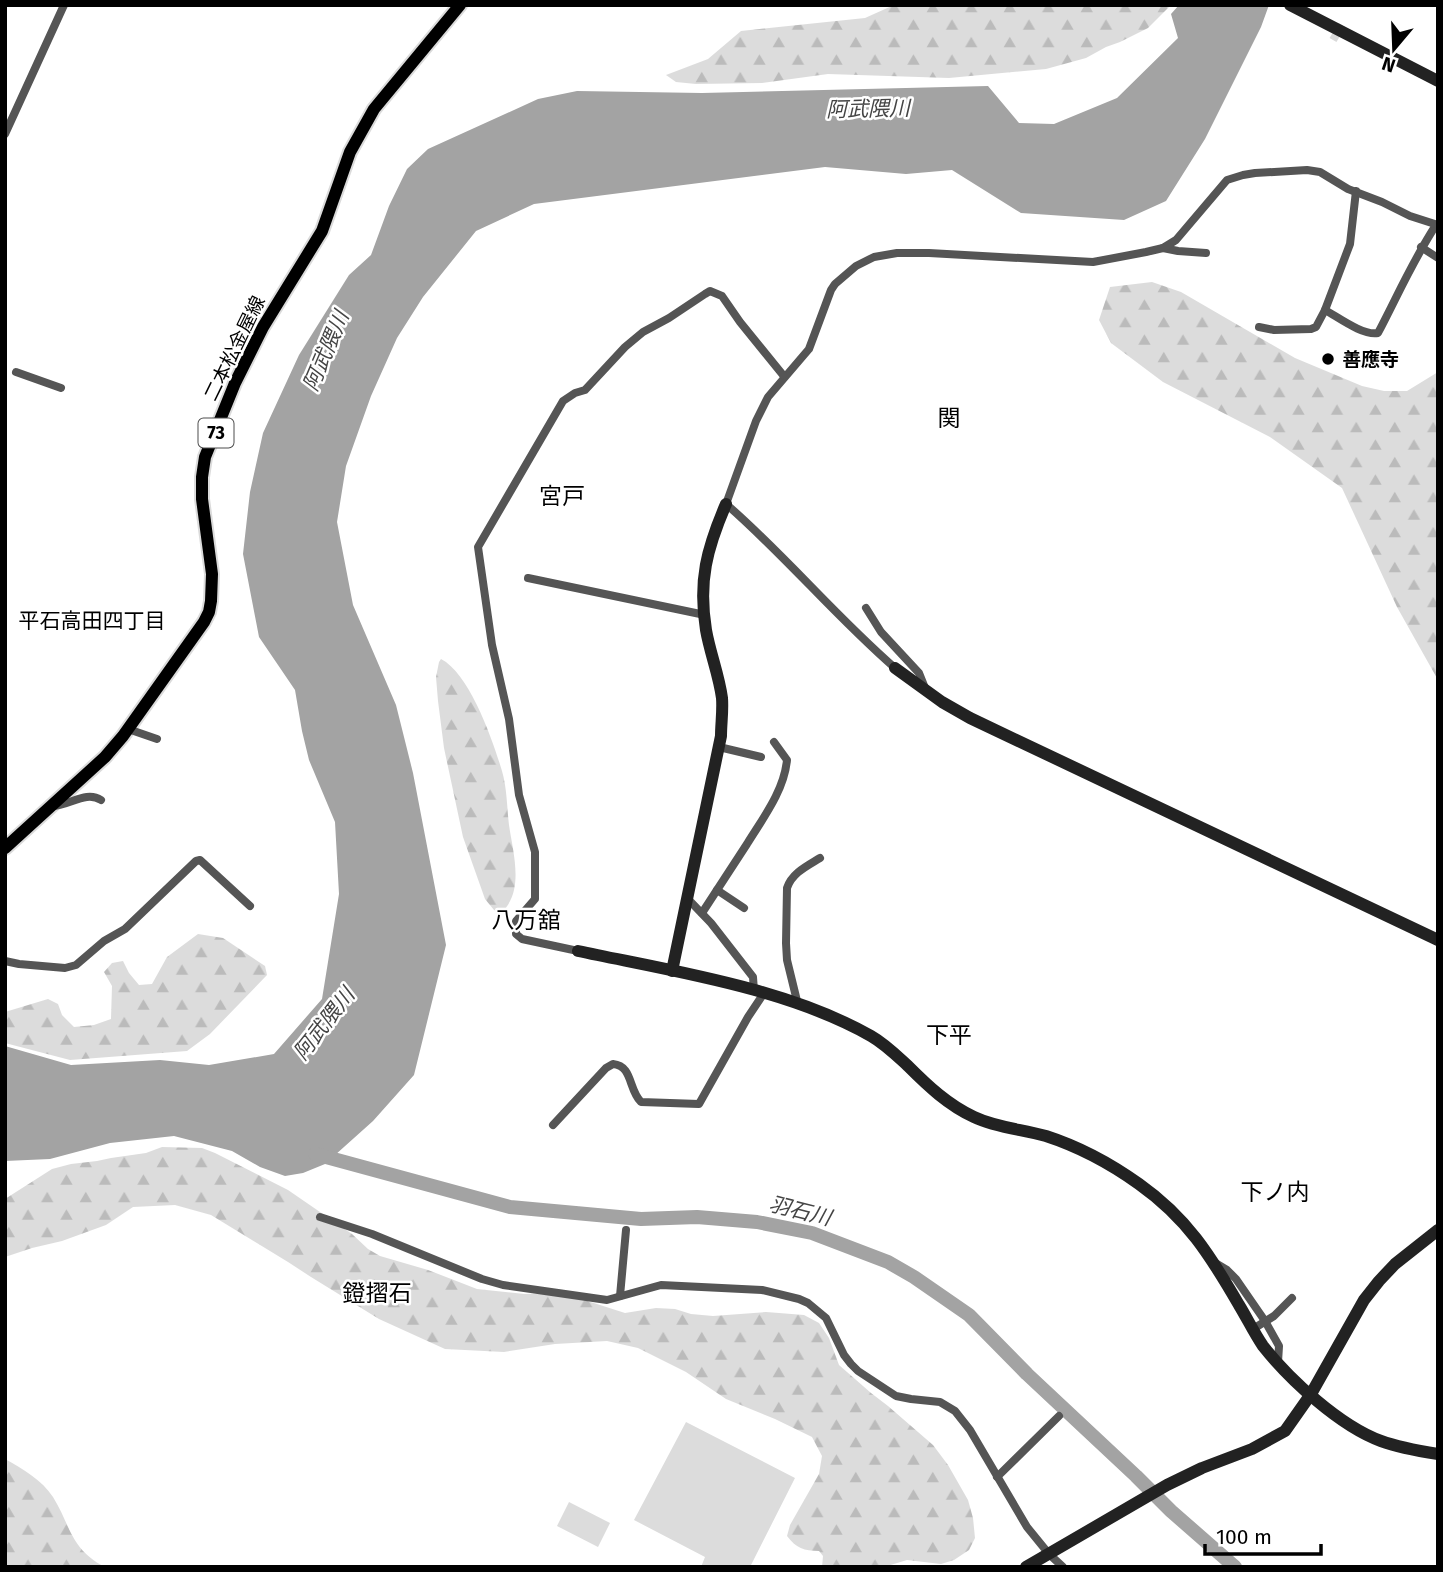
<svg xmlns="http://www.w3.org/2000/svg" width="1443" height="1572" viewBox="0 0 1443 1572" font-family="'Fira Sans','Noto Sans JP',sans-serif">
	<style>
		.green { fill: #dcdcdc }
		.forest { fill: url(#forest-firs) }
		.water { fill: #a3a3a3 }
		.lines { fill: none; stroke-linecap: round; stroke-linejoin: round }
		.river { stroke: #a3a3a3; stroke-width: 14 }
		.street-tunnel { stroke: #d9d9d9; stroke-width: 8; stroke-dasharray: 8 4; stroke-linecap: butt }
		.primary-casing { stroke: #dbdbdb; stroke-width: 16 }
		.street { stroke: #555; stroke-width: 8 }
		.secondary { stroke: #222; stroke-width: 12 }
		.primary { stroke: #000; stroke-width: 12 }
		.poi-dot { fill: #000; stroke: #fff; stroke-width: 2.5 }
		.labels { text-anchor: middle; stroke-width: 5; stroke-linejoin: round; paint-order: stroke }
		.shield { fill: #fff; stroke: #4c4c4c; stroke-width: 2 }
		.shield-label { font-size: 18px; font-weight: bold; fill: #000 }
		.street-label { font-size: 19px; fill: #000; stroke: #fff }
		.poi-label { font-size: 19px; font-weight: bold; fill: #000; stroke: #fff; text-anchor: start }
		.water-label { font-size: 21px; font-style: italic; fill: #444; stroke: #fff }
		.neighbourhood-label { font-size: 21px; fill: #000; stroke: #fff }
		.quarter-label { font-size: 23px; fill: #000; stroke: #fff }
	</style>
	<defs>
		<pattern id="forest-firs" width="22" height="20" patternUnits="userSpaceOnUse" patternTransform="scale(1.75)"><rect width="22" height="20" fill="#dcdcdc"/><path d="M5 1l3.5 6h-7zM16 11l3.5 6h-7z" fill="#bbb"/></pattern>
	</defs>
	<rect width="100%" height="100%" fill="#fff"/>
	<g class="green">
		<polygon points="686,1422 795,1478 750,1567 701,1567 705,1557 634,1520"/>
		<polygon points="569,1502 610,1523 598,1547 557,1526"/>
	</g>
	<g class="forest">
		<polygon points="894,5 1171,5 1148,28 1120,42 1106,47 1086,58 1046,69 949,78 828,74 762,83 696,84 676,82 666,75 708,59 741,31 865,18"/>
		<polygon points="1152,282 1181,292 1295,358 1362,386 1384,391 1407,391 1438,372 1438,680 1397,607 1342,488 1270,437 1163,382 1111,343 1099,320 1110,287"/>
		<path d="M441,659C470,674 493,741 502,771C507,788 507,808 509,825C513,853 525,891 501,913L494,910L485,899L463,837L444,748L438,701L436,677L439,662Z"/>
		<polygon points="198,934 223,938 265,966 267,975 210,1034 187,1051 70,1060 5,1043 5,1012 48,999 58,1004 62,1015 74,1027 94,1025 111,1019 112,986 104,972 112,963 123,961 129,973 139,985 152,984 167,957"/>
		<path d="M162,1147L202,1148L215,1153L288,1190L352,1234L368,1249L380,1256L428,1270L477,1289L525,1294L551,1293L572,1296L625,1313L656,1308L675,1309L691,1314L713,1316L766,1312L779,1313L804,1315L819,1323L829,1338L839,1365L871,1393L888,1406L933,1445L948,1465L968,1500L973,1518L975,1538L969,1550L954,1560L941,1564L907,1560L884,1567H822L823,1556L819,1551C804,1551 796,1548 787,1536L790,1525L819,1474L822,1456L812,1437L775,1419L726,1399L686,1372L638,1348L607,1341L555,1344L504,1352L445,1349L379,1319L311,1277L288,1262L211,1215L175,1205L133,1207L106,1225L62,1241L32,1248L5,1257V1199L52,1169L71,1164L97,1161L111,1158L146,1153Z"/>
		<path d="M5,1459C23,1469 42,1480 53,1497C71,1526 70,1549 105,1567H5Z"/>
	</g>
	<polygon class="water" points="1179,5 1269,5 1261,27 1205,139 1166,201 1124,220 1021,213 952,170 906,174 825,167 534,204 476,231 423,297 397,338 371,396 346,466 337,522 353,605 396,705 413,773 446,945 414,1075 373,1121 325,1164 303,1173 285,1176 260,1167 232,1151 174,1136 110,1143 50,1159 5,1161 5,1046 71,1065 160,1060 209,1065 274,1054 322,999 339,894 335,822 309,760 302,731 295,690 259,637 243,554 250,492 263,433 299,355 349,275 371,255 389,206 407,169 428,149 538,99 577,91 702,93 988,86 1019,123 1054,124 1117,98 1178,38 1171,14"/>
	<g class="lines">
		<polyline class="river" points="315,1154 510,1207 641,1219 697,1217 757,1222 812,1233 888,1262 914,1277 969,1315 1027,1374 1136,1476 1171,1511 1235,1567"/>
		<polyline class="street-tunnel" points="1333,40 1342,25"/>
		<defs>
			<polyline id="primary" points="5,848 105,757 123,736 204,622 209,612 211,601 212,574 202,499 202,477 205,457 235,383 263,327 322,231 350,152 374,109 460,5"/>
		</defs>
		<use href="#primary" class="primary-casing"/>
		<g class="street">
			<polyline points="5,134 64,5"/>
			<polyline points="1421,247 1438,258"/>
			<polyline points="1163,248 1178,251 1206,253"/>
			<path d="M1325,310C1338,317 1363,336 1378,333C1397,297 1413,260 1436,225"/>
			<polyline points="1259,327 1274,330 1311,329 1316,327 1325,310 1350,244 1356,191"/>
			<polyline points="16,372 61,388"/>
			<polyline points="528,578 705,615"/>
			<polyline points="866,608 881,632 919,673 925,688"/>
			<path d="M895,668C835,616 785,555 726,504L756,421L768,397L809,349L831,290L835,284L856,266L874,257L897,253H929L1093,262L1146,252L1163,248L1176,240L1227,180L1243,175L1255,173L1307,170L1320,172L1348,189L1382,202L1410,216L1438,225"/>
			<polyline points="128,729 157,739"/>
			<polyline points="719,747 761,757"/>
			<path d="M52,806C69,806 86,790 101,800"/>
			<polyline points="717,890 744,908"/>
			<polyline points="687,898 711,923 753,977 754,991"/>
			<path d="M702,913C717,890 732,867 747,844C763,818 784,791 787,760L774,742"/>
			<polyline points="578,951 522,939 516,934 516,921 535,899 535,852 519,795 509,719 492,645 478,547 563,401 575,393 585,390 625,347 643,332 669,318 705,294 710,291 722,296 740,322 783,375"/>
			<polyline points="5,961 19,964 65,968 76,965 104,941 125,929 196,861 200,860 250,906"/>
			<path d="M798,1005L787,960L786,943L787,888C792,873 807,866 820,858"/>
			<path d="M553,1125L606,1068L613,1064C633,1066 628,1089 641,1102L699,1104L748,1017L764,993"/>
			<polyline points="320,1217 372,1234 482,1279 503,1285 607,1300 661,1285 762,1290 799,1299 808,1303 826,1318 844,1355 851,1364 858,1371 896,1396 911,1399 940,1402 955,1411 970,1430 1027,1527 1049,1554 1063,1567"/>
			<polyline points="1217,1264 1227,1270 1236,1279 1265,1321 1279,1346 1278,1362"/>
			<polyline points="620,1296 626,1230"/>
			<polyline points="1253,1329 1274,1316 1292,1298"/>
			<polyline points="997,1477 1059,1416"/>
		</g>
		<g class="secondary">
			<polyline points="1290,5 1438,81"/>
			<polyline points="895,668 942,702 970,718 1438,940"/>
			<path d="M578,951C672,971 787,988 871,1036C885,1044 896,1055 908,1066C928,1086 948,1105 974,1117C997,1128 1022,1129 1046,1136C1080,1147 1111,1164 1139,1184C1187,1218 1210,1255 1239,1305C1247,1318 1254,1333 1263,1346C1290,1380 1340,1426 1381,1441C1400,1448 1419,1451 1438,1454"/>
			<path d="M672,971L721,736C721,724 723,711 722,698C719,675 710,653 706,630C698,581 707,548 726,504"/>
			<polyline points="1026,1567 1167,1485 1202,1468 1252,1449 1285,1431 1311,1394 1364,1300 1379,1281 1395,1264 1438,1230"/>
		</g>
		<use href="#primary" class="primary"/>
	</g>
	<circle class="poi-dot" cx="1328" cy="359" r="7"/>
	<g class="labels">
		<rect class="shield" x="198.5" y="418.5" width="35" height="29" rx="5"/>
		<g class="shield-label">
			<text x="216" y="439">73</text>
		</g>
		<g class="street-label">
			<text transform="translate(234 348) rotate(-64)" y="7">二本松金屋線</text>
		</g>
		<g class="poi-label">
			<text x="1342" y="366">善應寺</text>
		</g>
		<g class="water-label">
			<text transform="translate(868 109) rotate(-1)" y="7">阿武隈川</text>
			<text transform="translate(326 351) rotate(-67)" y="7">阿武隈川</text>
			<text transform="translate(324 1024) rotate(-52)" y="7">阿武隈川</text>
			<text transform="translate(800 1211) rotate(14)" y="7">羽石川</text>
		</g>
		<g class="neighbourhood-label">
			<text x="92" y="628">平石高田四丁目</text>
		</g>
		<g class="quarter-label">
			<text x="949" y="426">関</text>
			<text x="562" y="504">宮戸</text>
			<text x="526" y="928">八万舘</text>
			<text x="949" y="1043">下平</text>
			<text x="1275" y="1200">下ノ内</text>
			<text x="377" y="1301">鐙摺石</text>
		</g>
	</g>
	<rect width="1443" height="1572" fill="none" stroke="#000000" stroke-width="14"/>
	<g transform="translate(1394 49) rotate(199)" stroke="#ffffff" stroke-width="5" paint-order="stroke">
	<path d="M0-5L12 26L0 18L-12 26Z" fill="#000000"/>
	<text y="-10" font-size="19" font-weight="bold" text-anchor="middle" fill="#000000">N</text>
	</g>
	<path d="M1205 1544v10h116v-10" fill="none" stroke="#000000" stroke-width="3.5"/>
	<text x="1216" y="1544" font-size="21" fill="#000000" stroke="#ffffff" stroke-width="5" paint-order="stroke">100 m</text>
</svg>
